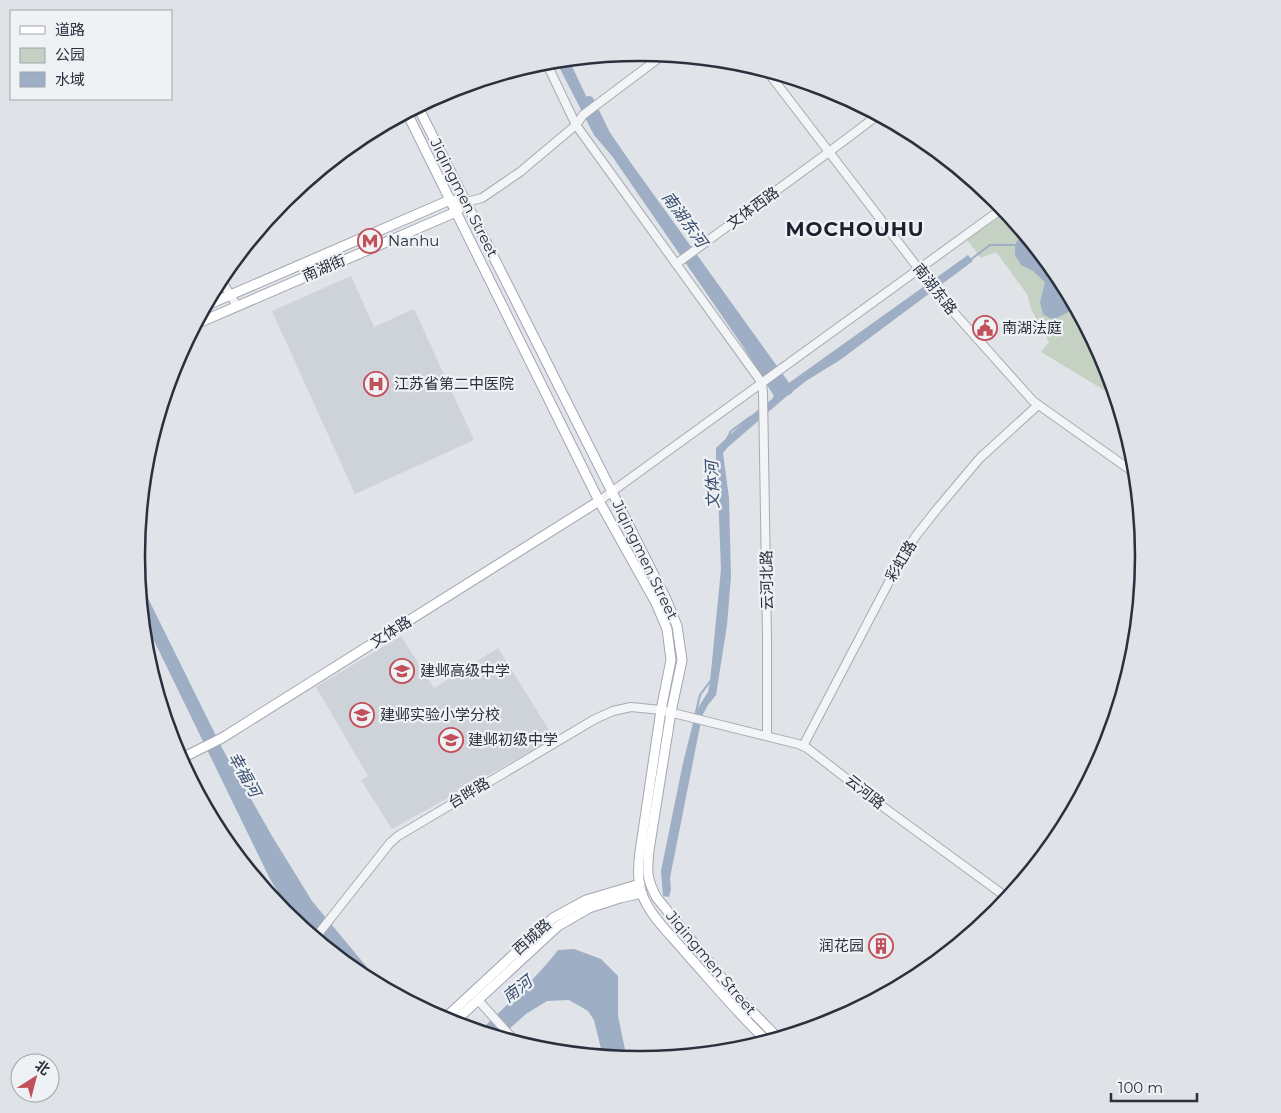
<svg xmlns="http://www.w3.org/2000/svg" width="1281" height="1113" viewBox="0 0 1281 1113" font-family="Montserrat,'Noto Sans SC',sans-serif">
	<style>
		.built { fill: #ced2d9 }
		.green { fill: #c5d1c2 }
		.water { fill: #9eaec5 }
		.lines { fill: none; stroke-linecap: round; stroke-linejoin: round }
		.stream { stroke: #9eaec5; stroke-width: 2 }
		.river { stroke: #9eaec5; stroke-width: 10 }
		.minor-casing { stroke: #a6aab2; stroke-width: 10 }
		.major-casing { stroke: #a1a6b2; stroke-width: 11 }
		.minor { stroke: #f3f4f6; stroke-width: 8 }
		.major { stroke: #fff; stroke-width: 9 }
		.labels { text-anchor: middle; stroke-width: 4.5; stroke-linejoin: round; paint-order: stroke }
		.street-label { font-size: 15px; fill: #2a303e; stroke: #eff2f5 }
		.poi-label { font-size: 15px; fill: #2a303e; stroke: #eff2f5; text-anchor: start }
		.water-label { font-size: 16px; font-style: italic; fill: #384c6e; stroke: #eff2f5 }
		.district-label { font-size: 20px; font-weight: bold; letter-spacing: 1px; fill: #1c212f; stroke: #eff2f5 }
		.rim { fill: none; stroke: #2a303e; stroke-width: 2.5 }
	</style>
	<rect width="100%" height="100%" fill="#e0e3e8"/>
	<g class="built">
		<polygon points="351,276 374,327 414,309 474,440 355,494 272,311"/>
		<polygon points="401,636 434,688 498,648 554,738 392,829 361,780 368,776 316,687"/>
	</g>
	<g class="green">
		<path d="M950,162L993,197L983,198C970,188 954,179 950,162Z"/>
		<polygon points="1007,212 1060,277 1106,364 1117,398 1041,352 1049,342 1032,311 1027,294 996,252 981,258 967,240"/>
	</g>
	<g class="water">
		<polygon points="569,60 609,144 745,329 783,385 786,385 968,255 973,261 840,360 806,381 787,396 728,447 723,453 729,498 731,577 727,625 716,695 708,705 702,716 670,878 671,889 669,897 663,896 661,871 683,763 696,711 708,692 710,682 721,569 718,492 716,466 716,448 748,418 772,399 774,396 742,345 612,156 594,135 556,61"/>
		<polygon points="1026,235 1060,277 1076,308 1053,320 1043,314 1040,302 1045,282 1033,271 1021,265 1015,255 1015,245 1017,241"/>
		<polygon points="139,580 222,748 272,836 312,901 385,989 360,975 300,926 270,879 143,618"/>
		<path d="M574,949L601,959L618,976V1016L627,1059L603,1057L594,1020L588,1011L569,1000L547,1001L526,1014L499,1038L479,1032C506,1005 535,980 558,950Z"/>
	</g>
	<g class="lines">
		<g class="stream">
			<polyline points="970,260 990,245 1015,245"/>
			<polyline points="727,439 731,431 750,417"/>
			<polyline points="695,716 700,695 711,680"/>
		</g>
		<polyline class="river" points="589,101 605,134 627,166 788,390"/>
		<defs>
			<g id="minor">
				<polyline points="546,62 576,125 762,383 763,393 767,638 767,735"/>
				<polyline points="767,71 941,298 1033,401 1136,474"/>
				<polyline points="466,202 482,198 520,172 576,125 583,115 663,55"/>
				<polyline points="676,264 829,152 878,115"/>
				<polyline points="220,278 237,306"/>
				<polyline points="599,501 1003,208"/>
				<polyline points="803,746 891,578 915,537 937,509 980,458 1038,405"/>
				<polyline points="315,938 390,843 398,836 595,719 613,711 631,707 661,710 798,744 807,748 882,806 1009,899"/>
				<polyline points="478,1000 516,1042"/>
			</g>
			<g id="major">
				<path d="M418,107L666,599L677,626L682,660L671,712L649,850C647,871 646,879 657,898L735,994L779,1039"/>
				<path d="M407,113L599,501L656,603L667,629L671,660L661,710L640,852C638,866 637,880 642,894C650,916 670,934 685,952C712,982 738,1014 768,1042"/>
				<polyline points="205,306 450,200 466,202"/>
				<polyline points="196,324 456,212 460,208"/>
				<polyline points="180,759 222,738 599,501"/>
				<polyline points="443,1020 553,918 586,900 640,884"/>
				<polyline points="452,1024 558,926 589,908 620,898 642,893"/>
			</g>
		</defs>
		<use href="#minor" class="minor-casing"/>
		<use href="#major" class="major-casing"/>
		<use href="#minor" class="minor"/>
		<use href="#major" class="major"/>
	</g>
	<defs>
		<symbol id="metro-ring" viewBox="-11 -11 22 22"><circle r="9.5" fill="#eff2f5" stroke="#c1505a" stroke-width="1.5"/><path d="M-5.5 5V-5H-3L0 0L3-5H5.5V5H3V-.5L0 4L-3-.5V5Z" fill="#c1505a"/></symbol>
		<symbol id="civic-ring" viewBox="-11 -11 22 22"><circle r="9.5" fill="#eff2f5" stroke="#c1505a" stroke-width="1.5"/><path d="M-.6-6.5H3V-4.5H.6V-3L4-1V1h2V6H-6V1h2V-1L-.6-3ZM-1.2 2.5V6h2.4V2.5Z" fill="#c1505a"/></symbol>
		<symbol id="hospital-ring" viewBox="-11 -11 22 22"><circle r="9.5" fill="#eff2f5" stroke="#c1505a" stroke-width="1.5"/><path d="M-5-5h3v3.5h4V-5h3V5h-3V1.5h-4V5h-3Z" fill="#c1505a"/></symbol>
		<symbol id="school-ring" viewBox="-11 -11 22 22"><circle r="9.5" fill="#eff2f5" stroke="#c1505a" stroke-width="1.5"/><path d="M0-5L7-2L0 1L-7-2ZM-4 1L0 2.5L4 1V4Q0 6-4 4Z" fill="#c1505a"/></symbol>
		<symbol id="building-ring" viewBox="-11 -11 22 22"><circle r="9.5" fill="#eff2f5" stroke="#c1505a" stroke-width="1.5"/><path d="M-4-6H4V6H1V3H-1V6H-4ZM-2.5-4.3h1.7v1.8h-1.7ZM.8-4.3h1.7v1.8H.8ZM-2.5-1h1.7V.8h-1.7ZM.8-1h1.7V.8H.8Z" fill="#c1505a"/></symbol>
	</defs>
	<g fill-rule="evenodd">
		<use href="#metro-ring" x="356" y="227" width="28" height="28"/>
		<use href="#civic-ring" x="971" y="314" width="28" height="28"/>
		<use href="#hospital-ring" x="362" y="370" width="28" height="28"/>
		<use href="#school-ring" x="388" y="657" width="28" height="28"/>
		<use href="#school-ring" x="348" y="701" width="28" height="28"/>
		<use href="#school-ring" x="437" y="726" width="28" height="28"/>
		<use href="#building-ring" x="867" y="932" width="28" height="28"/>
	</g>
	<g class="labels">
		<g class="street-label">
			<text transform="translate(464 198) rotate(63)" y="5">Jiqingmen Street</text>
			<text transform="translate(753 208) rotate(-36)" y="5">文体西路</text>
			<text transform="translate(324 268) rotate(-23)" y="5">南湖街</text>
			<text transform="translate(935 289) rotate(52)" y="5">南湖东路</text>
			<text transform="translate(645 560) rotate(64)" y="5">Jiqingmen Street</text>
			<text transform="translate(901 561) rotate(-59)" y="5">彩虹路</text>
			<text transform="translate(767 580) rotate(-91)" y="5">云河北路</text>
			<text transform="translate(391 632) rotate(-32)" y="5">文体路</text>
			<text transform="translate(865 792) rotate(38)" y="5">云河路</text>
			<text transform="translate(469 793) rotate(-31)" y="5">台晔路</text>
			<text transform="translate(532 937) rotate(-42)" y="5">西城路</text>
			<text transform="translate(711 963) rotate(50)" y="5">Jiqingmen Street</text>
		</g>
		<g class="poi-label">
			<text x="388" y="246">Nanhu</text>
			<text x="1002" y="333">南湖法庭</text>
			<text x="394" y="389">江苏省第二中医院</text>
			<text x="420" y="676">建邺高级中学</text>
			<text x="380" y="720">建邺实验小学分校</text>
			<text x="468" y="745">建邺初级中学</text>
			<text x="864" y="951" text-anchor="end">润花园</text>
		</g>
		<g class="water-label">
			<text transform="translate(685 219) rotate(54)" y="6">南湖东河</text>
			<text transform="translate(712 485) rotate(-92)" y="6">文体河</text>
			<text transform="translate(245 774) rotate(61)" y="6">幸福河</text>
			<text transform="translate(517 989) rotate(-38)" y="6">南河</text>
		</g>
		<g class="district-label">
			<text x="855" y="236">MOCHOUHU</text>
		</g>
	</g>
	<path d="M0 0H1281V1113H0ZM145 556a495 495 0 1 1 990 0a495 495 0 1 1-990 0Z" fill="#dfe2e6" fill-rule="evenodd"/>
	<path class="rim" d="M145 556a495 495 0 1 1 990 0a495 495 0 1 1-990 0Z"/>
	<rect x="10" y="10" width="162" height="90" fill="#eff2f5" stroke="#a0a4ac"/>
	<rect x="20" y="26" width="25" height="8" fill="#ffffff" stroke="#a0a4ac"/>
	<text x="55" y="35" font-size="15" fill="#2a303e">道路</text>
	<rect x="20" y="48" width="25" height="15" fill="#c5d1c2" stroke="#a0a4ac"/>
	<text x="55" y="60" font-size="15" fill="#2a303e">公园</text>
	<rect x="20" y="72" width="25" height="15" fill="#9eaec5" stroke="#a0a4ac"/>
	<text x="55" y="85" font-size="15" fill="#2a303e">水域</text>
	<g transform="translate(35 1078) rotate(36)"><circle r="24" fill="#eff2f5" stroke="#a0a4ac"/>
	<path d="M0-4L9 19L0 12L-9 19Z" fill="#c1505a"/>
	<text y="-8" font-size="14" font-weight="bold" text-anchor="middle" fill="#2a303e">北</text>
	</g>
	<path d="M1111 1093v8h86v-8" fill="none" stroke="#2a303e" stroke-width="2.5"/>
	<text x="1118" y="1093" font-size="15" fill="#2a303e" stroke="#eff2f5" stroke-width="4" paint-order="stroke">100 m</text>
</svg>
